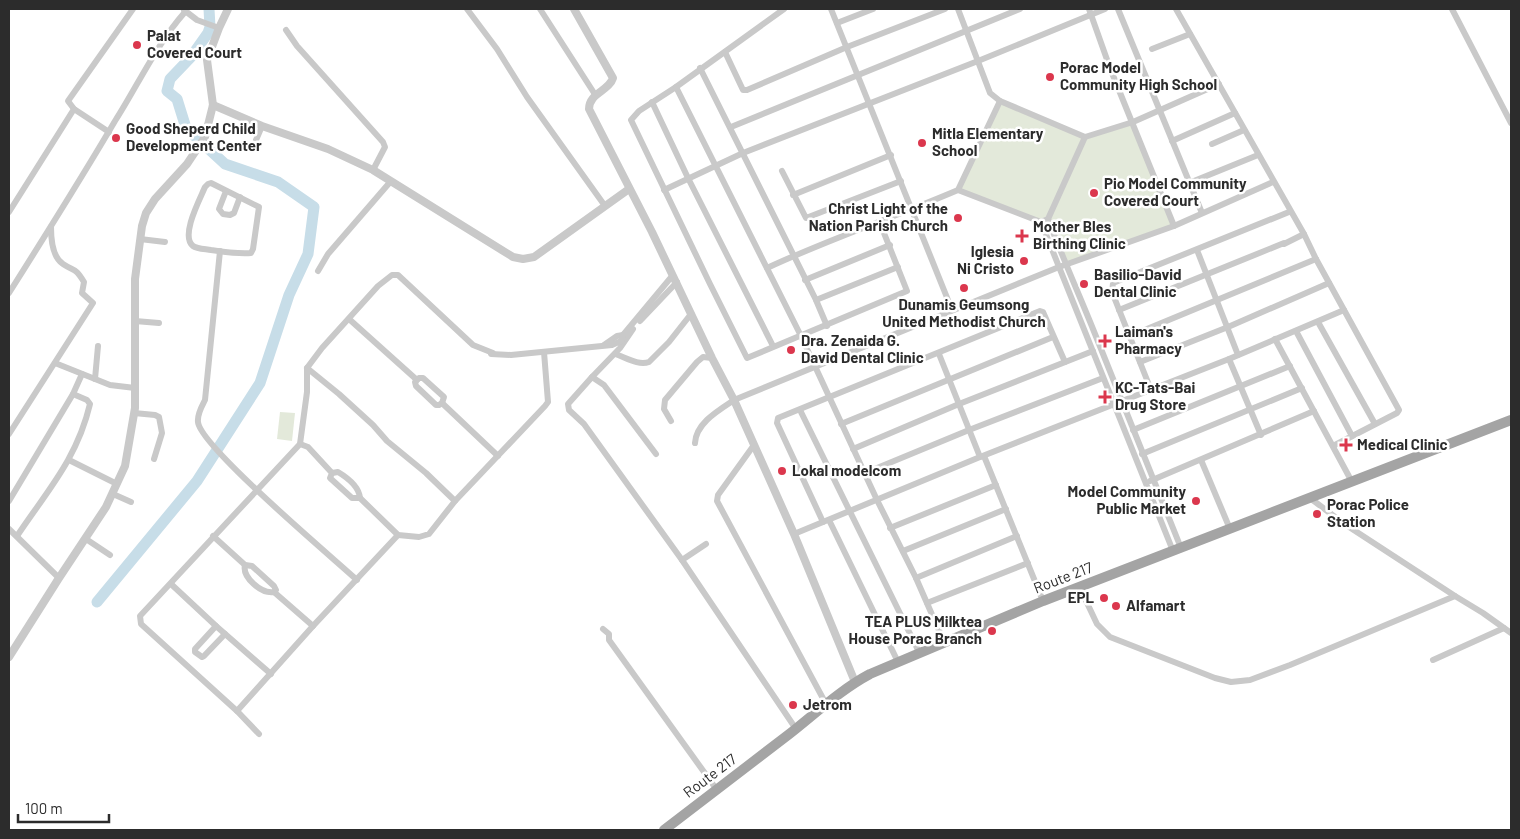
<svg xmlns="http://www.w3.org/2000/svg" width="1520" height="839" viewBox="0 0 1520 839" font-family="Barlow,sans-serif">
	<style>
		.green { fill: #e3e9da }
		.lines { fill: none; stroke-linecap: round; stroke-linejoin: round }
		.river { stroke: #c7dde8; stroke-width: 11 }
		.minor { stroke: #c9c9c9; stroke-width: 6 }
		.tertiary { stroke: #c9c9c9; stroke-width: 8 }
		.primary { stroke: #a4a4a4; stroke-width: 10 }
		.poi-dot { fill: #db374d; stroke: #fff; stroke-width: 2 }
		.labels { text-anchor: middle; stroke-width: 5; stroke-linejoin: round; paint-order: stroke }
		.poi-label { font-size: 15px; font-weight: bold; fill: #2c2c2c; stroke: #fff; text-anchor: start }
		.street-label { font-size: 15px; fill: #2c2c2c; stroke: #fff }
	</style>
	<rect width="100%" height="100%" fill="#fff"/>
	<g class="green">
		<polygon points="1000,101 1085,137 1133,122 1174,226 1065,266 1048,219 1041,222 958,190"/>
		<polygon points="280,412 295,413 292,441 277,439"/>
	</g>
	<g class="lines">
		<polyline class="river" points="97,602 197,481 260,383 289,295 308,254 314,207 278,182 225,164 186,128 177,99 167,91 170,79 191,57 208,33 210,27 209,9"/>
		<g class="minor">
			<polyline points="467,9 497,49 527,97 605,206"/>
			<polyline points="540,9 596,96"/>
			<polyline points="784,9 676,87 639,111 631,120 710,284 747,358 907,291 880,223"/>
			<polyline points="831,9 952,310"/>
			<polyline points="958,9 990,93 1000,101 1085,137 1133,122 1219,84"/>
			<polyline points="1089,9 1110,68 1174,226"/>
			<polyline points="1118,9 1202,213"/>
			<polyline points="1176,9 1304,234 1316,259 1399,410 1397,413 1333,446"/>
			<polyline points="1452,9 1511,123"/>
			<polyline points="184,10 197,20 219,28"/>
			<polyline points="837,23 873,9"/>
			<polyline points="286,30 297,46 383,142 385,147 373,170"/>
			<polyline points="1152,49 1190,34"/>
			<polyline points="725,52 743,90 747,90 847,47 945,9"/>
			<polyline points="700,68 816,300 827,326"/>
			<polyline points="676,87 801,336 877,500 916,578 944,642"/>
			<polyline points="652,102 688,178 773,346"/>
			<polyline points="731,127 1020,9"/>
			<polyline points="109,132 74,109 68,101 133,9"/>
			<polyline points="256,140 262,126"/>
			<polyline points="1172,141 1235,113"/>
			<polyline points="1212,144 1244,130"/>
			<polyline points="782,171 806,218 901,181"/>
			<path d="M211,183L259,207L253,249L251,253C238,254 224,252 211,250C206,249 197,249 193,246C180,236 200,199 205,187L208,184Z"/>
			<polyline points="1189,183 1258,155"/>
			<polyline points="664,190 743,153 978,61 1105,9"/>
			<polyline points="958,190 1041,222 1048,219 1085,137"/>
			<polyline points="226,191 219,209 223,214 230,215 234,213 240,197"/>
			<polyline points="793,195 891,155"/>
			<polyline points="9,212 74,109"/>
			<path d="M1048,219C1062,256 1078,292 1093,329C1122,402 1151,475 1181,548"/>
			<polyline points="1041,222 1173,551"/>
			<polyline points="140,239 165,242"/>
			<polyline points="1197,250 1238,355"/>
			<path d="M220,251L205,400C202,406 197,414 198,422C200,446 332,557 357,580"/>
			<path d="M767,268C829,239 895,217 958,190L1000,101"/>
			<polyline points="318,271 328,254 391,181"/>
			<polyline points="805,280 890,245"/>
			<path d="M9,293C45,236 81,179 115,121C138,85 156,45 185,12"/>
			<polyline points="816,300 898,267"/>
			<polyline points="1119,310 1284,243 1284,244 1304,234"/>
			<polyline points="349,319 417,380"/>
			<polyline points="135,321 159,323"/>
			<polyline points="640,321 677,282"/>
			<polyline points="1318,322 1375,424"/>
			<polyline points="633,329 620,348 592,377 604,385 656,454"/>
			<polyline points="1296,331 1352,436"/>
			<polyline points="1130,336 1316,259"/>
			<polyline points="1275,339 1352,482"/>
			<polyline points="604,345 617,336 623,335"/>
			<path d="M615,354C625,357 638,366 649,362L669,342L691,314"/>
			<polyline points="939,354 980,457"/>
			<polyline points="1229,359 1261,435"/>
			<polyline points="1140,362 1228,327 1329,283"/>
			<polyline points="55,363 110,385 135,388"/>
			<polyline points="307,368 339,394 373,425 387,441 426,473 455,501"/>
			<polyline points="592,377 568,404 569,410 584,424 682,560 796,729"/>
			<polygon points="419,378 423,378 444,397 442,403 439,405 436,405 416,386 415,382"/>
			<polyline points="95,379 98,346"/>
			<polyline points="1151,390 1112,292 1113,283 1289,212"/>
			<polyline points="442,403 498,456"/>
			<polyline points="800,410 919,652"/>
			<polyline points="134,413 155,415 159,417 162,433 154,459"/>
			<polyline points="671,421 664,409 665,400 697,362 703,357 712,358"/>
			<polyline points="841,424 1053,337"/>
			<polyline points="1133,430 1290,366"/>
			<path d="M9,434L93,303L82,293L84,282C75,267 75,272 63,264C52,257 51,239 51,227"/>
			<path d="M695,443C696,423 719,410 734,400L1059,267L1174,226L1273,182"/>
			<polyline points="300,444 308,447 332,473 330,478 352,498 360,498 398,535 419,537 429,534 455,501 545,406 548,402 544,352"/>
			<polyline points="754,445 718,495 717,501 826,704"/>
			<polyline points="853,449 959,404 1093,351"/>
			<polyline points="1142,454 1302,388"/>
			<polyline points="984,456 1043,601"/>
			<polyline points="69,460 117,484"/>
			<polyline points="1201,460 1230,529"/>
			<path d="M332,473L338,472C348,478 359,486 360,498"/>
			<polyline points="865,473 969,430 1103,378"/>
			<polyline points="1150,481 1314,411"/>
			<polyline points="113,494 131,502"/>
			<polyline points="1310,498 1343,523 1455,596 1483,613 1511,633"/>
			<polyline points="9,501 73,394 82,374"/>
			<polyline points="829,520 898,662"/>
			<polyline points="823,522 777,423 778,418 1040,311 1043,312 1065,362"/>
			<polyline points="890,528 996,485"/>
			<polyline points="9,529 59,578"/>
			<polyline points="794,534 980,457 1229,359 1344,310"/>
			<path d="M17,536C47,491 77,459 90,404L87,400L73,394"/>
			<polyline points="213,536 245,565 252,566 274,586 276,590 274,592 313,626"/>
			<polyline points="86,539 110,555"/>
			<polyline points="903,551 1006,509"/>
			<polyline points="682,560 706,544"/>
			<path d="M245,565C242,577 261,594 274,592"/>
			<polyline points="916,578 1017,536"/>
			<polyline points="171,584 216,626 271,674"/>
			<polyline points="1080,588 1097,624 1110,637 1215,678 1231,682 1250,680 1290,665 1455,596"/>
			<polyline points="927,603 1028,563"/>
			<polyline points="216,626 195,649 195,652 202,657 204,656 225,634"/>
			<polyline points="603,629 609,634 609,640 717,790"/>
			<polyline points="1433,660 1504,628"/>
			<polyline points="237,711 313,626 398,535"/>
			<polyline points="259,734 237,711 141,624 140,616 300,444 307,392 307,368 322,348 378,286 392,275 398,275 473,345 493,353 491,354 511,355 612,345 621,341 623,335 673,275"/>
		</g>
		<g class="tertiary">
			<path d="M574,9L613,78C609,91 589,93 589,109L652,232L712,358L734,400L794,534L855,682"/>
			<polyline points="213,105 262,126 328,149 373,170 513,257 523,259 534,257 629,189"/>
			<polyline points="9,657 59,578 106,507 125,466 135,408 135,279 142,226 146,213 155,199 187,164 205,137 213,105 207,60 219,28 228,9"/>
		</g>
		<path class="primary" d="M664,830C705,799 746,767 788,735C815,714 840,690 870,674L1043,601L1511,420"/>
	</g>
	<g class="poi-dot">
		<circle cx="137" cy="45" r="5"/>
		<circle cx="1050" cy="77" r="5"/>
		<circle cx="116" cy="138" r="5"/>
		<circle cx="922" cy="143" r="5"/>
		<circle cx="1094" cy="193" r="5"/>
		<circle cx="958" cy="218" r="5"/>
		<path d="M1019.5 228.5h5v5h5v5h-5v5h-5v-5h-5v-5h5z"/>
		<circle cx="1024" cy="261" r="5"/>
		<circle cx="1084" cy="284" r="5"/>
		<circle cx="964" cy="288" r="5"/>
		<path d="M1102.5 333.5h5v5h5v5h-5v5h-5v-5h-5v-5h5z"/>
		<circle cx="791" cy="350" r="5"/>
		<path d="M1102.5 389.5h5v5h5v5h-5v5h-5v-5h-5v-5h5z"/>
		<path d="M1343.5 437.5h5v5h5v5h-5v5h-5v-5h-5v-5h5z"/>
		<circle cx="782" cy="471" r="5"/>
		<circle cx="1196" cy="501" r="5"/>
		<circle cx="1317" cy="514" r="5"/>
		<circle cx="1104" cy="598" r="5"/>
		<circle cx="1116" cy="606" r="5"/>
		<circle cx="992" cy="631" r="5"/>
		<circle cx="793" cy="705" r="5"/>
	</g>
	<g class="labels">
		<g class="poi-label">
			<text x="147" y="41">Palat<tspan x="147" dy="17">Covered Court</tspan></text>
			<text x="1060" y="73">Porac Model<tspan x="1060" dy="17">Community High School</tspan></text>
			<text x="126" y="134">Good Sheperd Child<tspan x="126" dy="17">Development Center</tspan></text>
			<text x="932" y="139">Mitla Elementary<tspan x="932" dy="17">School</tspan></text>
			<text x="1104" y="189">Pio Model Community<tspan x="1104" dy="17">Covered Court</tspan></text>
			<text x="948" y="214" text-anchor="end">Christ Light of the<tspan x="948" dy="17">Nation Parish Church</tspan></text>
			<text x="1033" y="232">Mother Bles<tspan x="1033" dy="17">Birthing Clinic</tspan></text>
			<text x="1014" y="257" text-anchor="end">Iglesia<tspan x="1014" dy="17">Ni Cristo</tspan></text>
			<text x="1094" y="280">Basilio-David<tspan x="1094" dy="17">Dental Clinic</tspan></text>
			<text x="964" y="310" text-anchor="middle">Dunamis Geumsong<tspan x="964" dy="17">United Methodist Church</tspan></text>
			<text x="1115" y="337">Laiman's<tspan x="1115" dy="17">Pharmacy</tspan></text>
			<text x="801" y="346">Dra. Zenaida G.<tspan x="801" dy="17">David Dental Clinic</tspan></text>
			<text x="1115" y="393">KC-Tats-Bai<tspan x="1115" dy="17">Drug Store</tspan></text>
			<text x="1357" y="450">Medical Clinic</text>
			<text x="792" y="476">Lokal modelcom</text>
			<text x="1186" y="497" text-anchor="end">Model Community<tspan x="1186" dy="17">Public Market</tspan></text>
			<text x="1327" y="510">Porac Police<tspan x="1327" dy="17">Station</tspan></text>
			<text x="1094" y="603" text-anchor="end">EPL</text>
			<text x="1126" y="611">Alfamart</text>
			<text x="982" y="627" text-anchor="end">TEA PLUS Milktea<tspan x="982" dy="17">House Porac Branch</tspan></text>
			<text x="803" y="710">Jetrom</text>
		</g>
		<g class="street-label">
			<text transform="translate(1063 578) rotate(-21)" y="5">Route 217</text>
			<text transform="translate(710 776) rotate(-37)" y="5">Route 217</text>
		</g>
	</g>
	<rect width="1520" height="839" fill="none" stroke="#2c2c2c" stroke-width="20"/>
	<path d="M18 814v8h91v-8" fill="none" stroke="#2c2c2c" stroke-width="2.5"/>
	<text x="25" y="814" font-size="15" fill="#2c2c2c" stroke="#ffffff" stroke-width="4" paint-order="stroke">100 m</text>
</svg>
